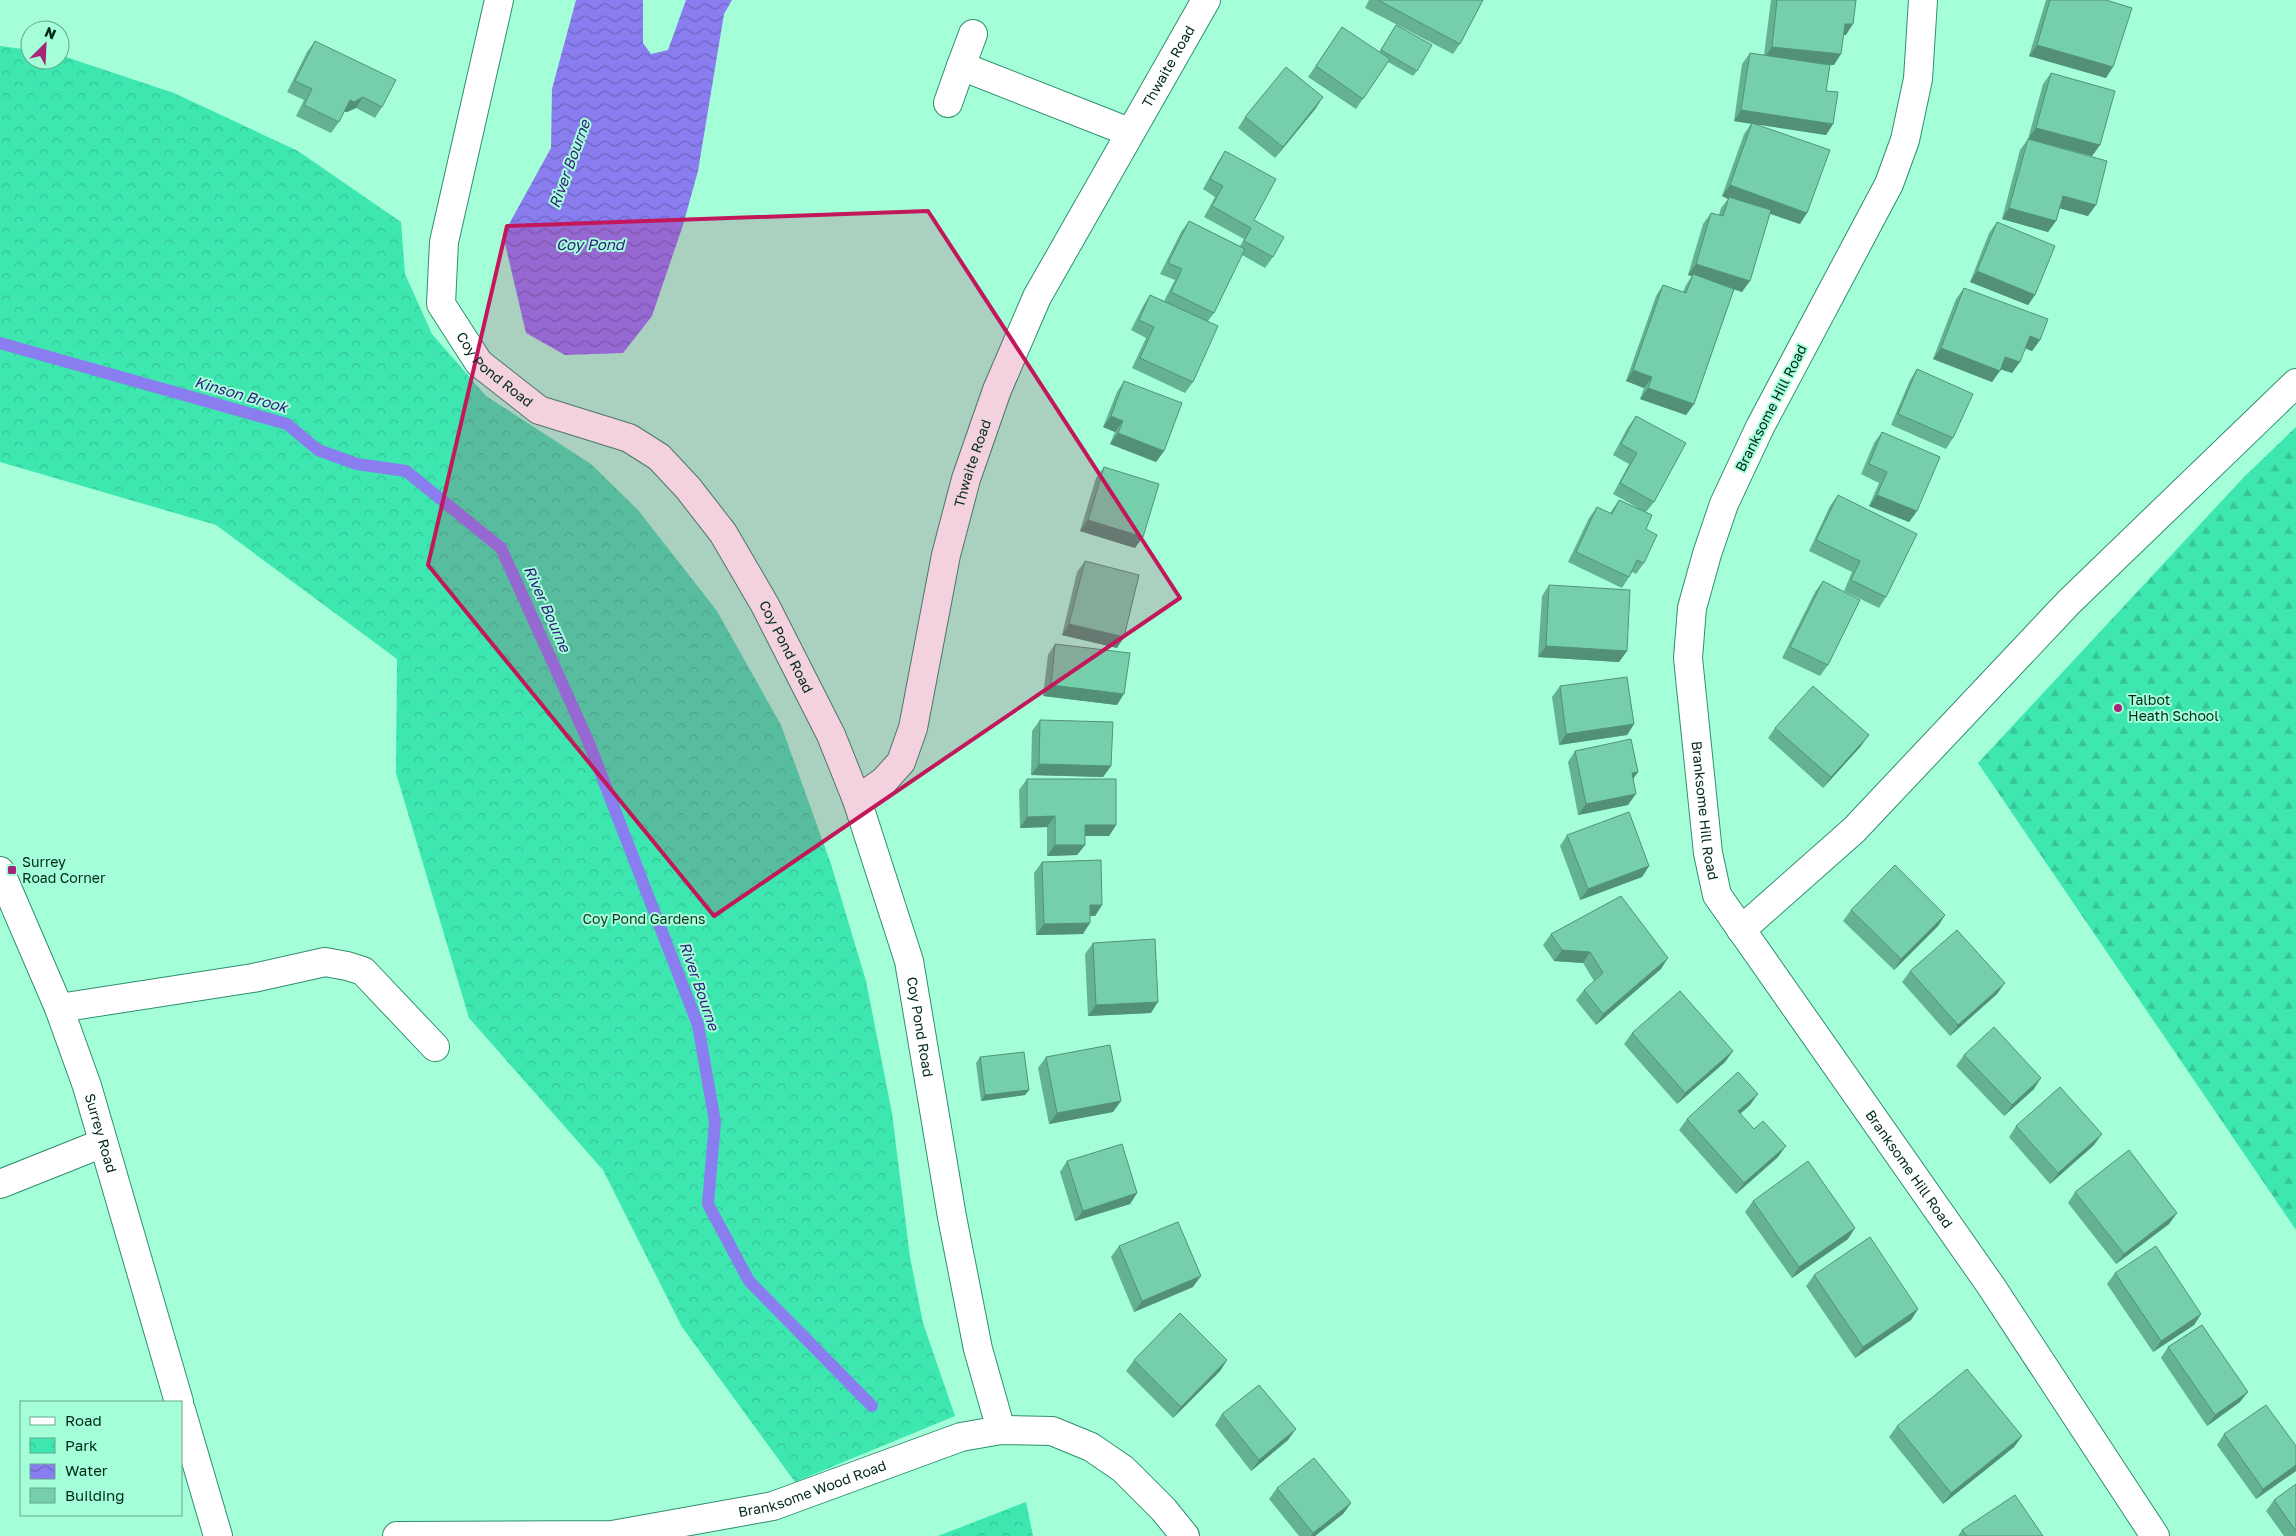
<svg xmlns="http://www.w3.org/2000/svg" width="2296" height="1536" viewBox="0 0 2296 1536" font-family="'Golos Text',sans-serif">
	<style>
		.forest { fill: url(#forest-firs) }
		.park { fill: url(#park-crowns) }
		.water { fill: url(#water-waves) }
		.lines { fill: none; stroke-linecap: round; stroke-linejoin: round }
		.stream { stroke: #8a7def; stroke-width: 12 }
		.minor-casing { stroke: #308e6e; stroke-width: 30 }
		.minor { stroke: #fff; stroke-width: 28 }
		.wall { fill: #65b293 }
		.shaded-wall { fill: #529178 }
		.building { fill: #75cfab; stroke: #529178 }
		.marked { fill: #c2185b; fill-opacity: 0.2; stroke: #c2185b; stroke-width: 4; stroke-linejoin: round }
		.poi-dot { fill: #a52677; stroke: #a4ffd9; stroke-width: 2 }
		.labels { text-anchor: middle; stroke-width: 4; stroke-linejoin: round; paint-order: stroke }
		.street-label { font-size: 14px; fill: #01291c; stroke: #a4ffd9 }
		.poi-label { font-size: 14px; fill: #01291c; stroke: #a4ffd9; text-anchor: start }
		.park-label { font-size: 14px; fill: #143025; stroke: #a4ffd9 }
		.water-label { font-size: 15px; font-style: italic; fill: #34187e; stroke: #a4ffd9 }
	</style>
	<defs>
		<pattern id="forest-firs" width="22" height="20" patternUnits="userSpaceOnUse" patternTransform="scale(1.25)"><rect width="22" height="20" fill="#3ee6b0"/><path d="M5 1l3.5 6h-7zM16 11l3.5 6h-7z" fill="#35c597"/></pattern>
		<pattern id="park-crowns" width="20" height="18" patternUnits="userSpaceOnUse" patternTransform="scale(1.25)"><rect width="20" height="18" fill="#3ee6b0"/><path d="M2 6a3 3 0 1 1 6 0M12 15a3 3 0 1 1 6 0" fill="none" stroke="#35c597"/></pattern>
		<pattern id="water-waves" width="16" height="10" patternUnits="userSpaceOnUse" patternTransform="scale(1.25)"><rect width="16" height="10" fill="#8a7def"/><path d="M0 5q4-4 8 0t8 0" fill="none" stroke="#6e66c1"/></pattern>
	</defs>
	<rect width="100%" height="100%" fill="#a4ffd9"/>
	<polygon class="forest" points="2296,427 2296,1230 1978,763 2244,477"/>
	<g class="park">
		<polygon points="0,46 30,50 30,60 60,60 60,55 174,93 298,151 401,222 405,274 432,334 486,396 591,464 638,510 717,611 781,725 831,864 866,981 892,1113 910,1257 923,1323 955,1416 795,1482 682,1327 603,1170 469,1018 396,773 397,659 216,525 0,462"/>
		<polygon points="1026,1502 1033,1536 938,1536"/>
	</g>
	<polygon class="water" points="576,0 643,0 643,43 651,54 668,50 686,0 732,0 724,14 698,171 683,225 652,316 623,353 565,355 526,333 503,235 551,148 552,89"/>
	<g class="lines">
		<polyline class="stream" points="0,343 287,424 318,450 357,464 406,471 501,548 589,743 698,1025 715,1122 708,1204 749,1281 872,1406"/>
		<defs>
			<g id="minor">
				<path id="s1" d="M499,0L444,242L441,304L479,363L539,410L629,438L659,457L688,488L723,533L765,605L831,735L857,800L909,961L952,1217L978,1349L1001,1430"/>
				<path id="s2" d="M1923,0L1918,79L1905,140L1889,184L1760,427L1724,504L1707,554L1692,608L1688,658L1708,853L1717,895L1991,1286L2155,1536"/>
				<polyline points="973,34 961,66 1129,132"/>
				<polyline points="948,103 961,66"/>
				<path id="s3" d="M857,800L884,781L901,762L913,728L946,555L966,479L997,390L1037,297L1206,0"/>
				<path id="s4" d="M0,871L59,1008L87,1086L179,1402"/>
				<polyline points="1741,930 1854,830 2069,602 2296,383"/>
				<polyline points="59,1008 253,978 325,962 347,966 363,971 435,1047"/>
				<polyline points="0,1184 103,1143"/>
				<polyline points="181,1410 218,1536"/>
				<path id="s5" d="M397,1536L612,1535L773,1506L961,1437L1001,1430L1052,1431L1091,1447L1123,1469L1164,1510L1185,1536"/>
			</g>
		</defs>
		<use href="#minor" class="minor-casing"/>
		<use href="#minor" class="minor"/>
	</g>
	<g class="wall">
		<polygon points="1369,0 1483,0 1460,44 1453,54 1365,8"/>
		<polygon points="1771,0 1856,0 1846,35 1844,35 1834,65 1830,65 1826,91 1833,124 1826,135 1756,124 1800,224 1770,214 1742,292 1734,289 1694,404 1686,415 1640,399 1644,388 1626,381 1656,296 1663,285 1683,292 1686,285 1692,276 1688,275 1703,224 1711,213 1719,215 1721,208 1728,199 1722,196 1744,134 1751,124 1734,121 1742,64 1750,53 1764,55"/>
		<polygon points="2046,0 2106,0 2106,78 2029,56"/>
		<polygon points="1396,25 1417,71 1413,76 1388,62 1356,109 1308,77 1342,27 1379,52"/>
		<polygon points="315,41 382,107 375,118 356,108 347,112 344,112 339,122 331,133 296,116 304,100 287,92 307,52"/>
		<polygon points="2051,73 2100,145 2092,156 2028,139 2043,84"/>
		<polygon points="1316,108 1275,158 1238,128 1245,117"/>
		<polygon points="2028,139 2088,216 2059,208 2056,221 2048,232 2002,219 2020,150"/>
		<polygon points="1225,151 1254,220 1273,257 1265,268 1242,255 1214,313 1208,321 1193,382 1185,393 1132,368 1146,338 1131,330 1143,306 1150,295 1164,301 1175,280 1160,274 1181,232 1189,221 1240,246 1244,239 1204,217 1215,197 1203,189 1218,162"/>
		<polygon points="1997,222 2035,295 2028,305 1970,282 1989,233"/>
		<polygon points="1964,288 2040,340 2032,351 2025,348 2012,373 2000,369 1992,382 1933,359 1956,299"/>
		<polygon points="1917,369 1953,438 1946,449 1891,425 1910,380"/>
		<polygon points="1124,381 1164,451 1156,462 1110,444 1115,432 1103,427 1117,392"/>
		<polygon points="1636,416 1654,502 1646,512 1646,529 1644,563 1636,574 1632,572 1629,577 1622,588 1568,562 1589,518 1597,507 1610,513 1619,500 1640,509 1613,494 1629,464 1613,455 1628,427"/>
		<polygon points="1882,432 1917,511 1909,522 1869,506 1879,483 1861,474 1874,443"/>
		<polygon points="1104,467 1135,548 1080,531 1096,478"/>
		<polygon points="1838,495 1886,597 1879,608 1844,591 1852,572 1809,551 1830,506"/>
		<polygon points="1085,561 1124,637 1117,648 1062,635 1077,572"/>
		<polygon points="1823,581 1828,665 1820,676 1782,658 1815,592"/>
		<polygon points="1549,585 1627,651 1619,662 1538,657 1542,596"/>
		<polygon points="1055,644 1117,705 1043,696 1048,655"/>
		<polygon points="1560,686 1634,724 1627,735 1559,745 1552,697"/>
		<polygon points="1040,720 1111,766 1103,777 1031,775 1032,731"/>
		<polygon points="1775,728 1861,746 1823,788 1768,738"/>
		<polygon points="1575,751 1638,772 1633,779 1628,805 1578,815 1568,762"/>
		<polygon points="1027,779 1116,825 1109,836 1085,836 1085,845 1077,855 1047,856 1047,827 1020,828 1019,790"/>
		<polygon points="1567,835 1649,866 1642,877 1580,900 1560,846"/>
		<polygon points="1042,862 1102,905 1095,916 1090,916 1083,934 1036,935 1034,873"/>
		<polygon points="1851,910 1945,915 1938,926 1894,970 1843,921"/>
		<polygon points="1551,934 1661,969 1596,1025 1576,1000 1584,990 1594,981 1583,963 1554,961 1543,945"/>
		<polygon points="1093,943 1151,1013 1088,1016 1085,954"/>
		<polygon points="1910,971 1997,994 1950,1036 1902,982"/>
		<polygon points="1632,1033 1733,1051 1725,1062 1677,1104 1624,1044"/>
		<polygon points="1964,1055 2034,1089 2004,1116 1956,1066"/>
		<polygon points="980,1057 1029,1090 1025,1095 981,1101 976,1063"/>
		<polygon points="1046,1057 1121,1101 1113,1112 1049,1124 1038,1068"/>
		<polygon points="1750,1105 1740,1114 1778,1157 1736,1194 1679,1130 1687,1119"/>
		<polygon points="2016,1126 2094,1145 2050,1184 2009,1137"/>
		<polygon points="1067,1161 1137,1193 1130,1204 1075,1221 1060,1172"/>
		<polygon points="2075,1192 2177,1213 2169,1224 2116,1264 2068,1203"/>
		<polygon points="1753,1201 1848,1239 1792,1278 1745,1212"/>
		<polygon points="1119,1246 1193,1287 1134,1312 1111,1257"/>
		<polygon points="2115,1273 2201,1314 2194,1325 2153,1352 2107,1284"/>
		<polygon points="1814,1275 1918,1309 1911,1320 1855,1358 1806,1286"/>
		<polygon points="2168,1347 2240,1402 2207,1426 2161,1358"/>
		<polygon points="1134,1360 1227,1360 1220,1371 1173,1418 1126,1371"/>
		<polygon points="1222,1414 1288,1440 1251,1471 1215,1425"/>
		<polygon points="1897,1426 2022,1436 2014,1447 1943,1504 1889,1437"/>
		<polygon points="2224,1434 2296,1446 2296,1471 2256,1499 2217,1445"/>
		<polygon points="2296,1484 2296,1536 2284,1536 2266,1511 2274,1500"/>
		<polygon points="1277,1488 1351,1503 1343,1514 1315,1536 1299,1536 1269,1499"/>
		<polygon points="1962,1530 2043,1536 1958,1536"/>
	</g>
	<g class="shaded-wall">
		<polygon points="1845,24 1853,24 1846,35 1837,34"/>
		<polygon points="2037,45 2113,67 2106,78 2029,56"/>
		<polygon points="1772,47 1841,54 1834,65 1764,58"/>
		<polygon points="363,97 356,108 347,112 342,111 350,100"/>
		<polygon points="1323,97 1316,108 1275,158 1283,147"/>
		<polygon points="1741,110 1833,124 1826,135 1734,121"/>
		<polygon points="2036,128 2100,145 2092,156 2028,139"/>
		<polygon points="1730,185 1807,213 1800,224 1729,199 1729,197 1728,199 1722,196"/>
		<polygon points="2063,196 2096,205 2088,216 2055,207"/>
		<polygon points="2009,208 2056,221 2048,232 2002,219"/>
		<polygon points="1696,264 1750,281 1742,292 1692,276 1693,274 1692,276 1688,275"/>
		<polygon points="1977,271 2035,295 2028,305 1970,282"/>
		<polygon points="2030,336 2040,340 2032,351 2022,347"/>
		<polygon points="1941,348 2000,371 1992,382 1933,359"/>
		<polygon points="2005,357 2020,362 2012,373 1997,368"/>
		<polygon points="1633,370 1652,377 1644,388 1626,381"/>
		<polygon points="1648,388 1694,404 1686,415 1640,399"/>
		<polygon points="1111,416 1123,421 1115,432 1103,427"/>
		<polygon points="1118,433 1164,451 1156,462 1110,444"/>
		<polygon points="1877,495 1917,511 1909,522 1869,506"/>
		<polygon points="1088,520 1143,537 1135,548 1080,531"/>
		<polygon points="1069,624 1124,637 1117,648 1062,635"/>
		<polygon points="1546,646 1627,651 1619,662 1538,657"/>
		<polygon points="1051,685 1124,694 1117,705 1043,696"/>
		<polygon points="1634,724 1627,735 1559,745 1566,734"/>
		<polygon points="1869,735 1861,746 1823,788 1831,777"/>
		<polygon points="1039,764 1111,766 1103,777 1031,775"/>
		<polygon points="1638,772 1630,783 1632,773"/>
		<polygon points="1636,794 1628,805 1578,815 1586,804"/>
		<polygon points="1055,816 1047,827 1020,828 1027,817"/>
		<polygon points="1085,825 1116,825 1109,836 1077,836"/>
		<polygon points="1055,845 1085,845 1077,855 1047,856"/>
		<polygon points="1649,866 1642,877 1580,900 1588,889"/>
		<polygon points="1090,905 1102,905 1095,916 1082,916"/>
		<polygon points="1945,915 1938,926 1894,970 1901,959"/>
		<polygon points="1090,923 1083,934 1036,935 1044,924"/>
		<polygon points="1562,950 1590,952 1583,963 1554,961"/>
		<polygon points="1668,958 1661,969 1596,1025 1603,1014"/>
		<polygon points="2005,983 1997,994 1950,1036 1958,1025"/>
		<polygon points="1158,1002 1151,1013 1088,1016 1096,1005"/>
		<polygon points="1733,1051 1725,1062 1677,1104 1685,1093"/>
		<polygon points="2041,1078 2034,1089 2004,1116 2012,1105"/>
		<polygon points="1029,1090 1025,1095 981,1101 985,1095"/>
		<polygon points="1758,1094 1750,1105 1731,1122 1738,1111"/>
		<polygon points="1121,1101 1113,1112 1049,1124 1057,1113"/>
		<polygon points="2102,1134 2094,1145 2050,1184 2058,1173"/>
		<polygon points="1786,1146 1778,1157 1736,1194 1744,1183"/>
		<polygon points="1137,1193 1130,1204 1075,1221 1083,1211"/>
		<polygon points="2177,1213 2169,1224 2116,1264 2124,1254"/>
		<polygon points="1855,1228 1848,1239 1792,1278 1799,1267"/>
		<polygon points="1201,1276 1193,1287 1134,1312 1142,1301"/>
		<polygon points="1918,1309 1911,1320 1855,1358 1863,1347"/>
		<polygon points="2201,1314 2194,1325 2153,1352 2161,1341"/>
		<polygon points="1227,1360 1220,1371 1173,1418 1181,1407"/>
		<polygon points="2248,1392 2240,1402 2207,1426 2215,1415"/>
		<polygon points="1296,1429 1288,1440 1251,1471 1259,1460"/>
		<polygon points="2022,1436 2014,1447 1943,1504 1951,1493"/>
		<polygon points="2296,1465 2296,1471 2256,1499 2263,1489"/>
		<polygon points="1351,1503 1343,1514 1315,1536 1311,1536 1313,1533"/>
	</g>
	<g class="building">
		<polygon points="1378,0 1483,0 1460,44"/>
		<polygon points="1777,0 1856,0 1853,24 1845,24 1841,54 1772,47"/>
		<polygon points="2050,0 2106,0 2132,8 2113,67 2037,45"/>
		<polygon points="1396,25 1432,45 1417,71 1381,50"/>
		<polygon points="1342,27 1390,59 1363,99 1316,66"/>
		<polygon points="315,41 396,80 382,107 363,97 354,102 350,100 339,122 304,105 312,89 295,81"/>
		<polygon points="1750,53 1830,65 1826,91 1838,92 1833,124 1741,110"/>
		<polygon points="1286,67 1323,97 1283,147 1245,117"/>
		<polygon points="2051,73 2115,91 2100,145 2036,128"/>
		<polygon points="1752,123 1830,150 1807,213 1730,185"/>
		<polygon points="2028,139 2107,161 2096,205 2063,196 2056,221 2009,208"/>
		<polygon points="1225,151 1276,179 1254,220 1284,237 1273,257 1244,241 1251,228 1212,206 1223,186 1210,179"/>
		<polygon points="1729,197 1771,210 1750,281 1696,264 1711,213 1723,216"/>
		<polygon points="1189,221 1245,249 1214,313 1171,292 1182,269 1168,263"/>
		<polygon points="1997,222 2055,246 2035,295 1977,271"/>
		<polygon points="1693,274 1734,289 1694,404 1648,388 1652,377 1633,370 1663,285 1686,293"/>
		<polygon points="1964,288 2048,319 2040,340 2030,336 2020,362 2005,357 2000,371 1941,348"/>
		<polygon points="1150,295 1218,326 1193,382 1140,358 1154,327 1139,320"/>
		<polygon points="1917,369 1973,394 1953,438 1898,414"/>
		<polygon points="1124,381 1182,403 1164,451 1118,433 1123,421 1111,416"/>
		<polygon points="1636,416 1686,443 1654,502 1620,483 1637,453 1621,444"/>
		<polygon points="1882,432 1940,457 1917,511 1877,495 1887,472 1869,464"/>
		<polygon points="1104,467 1159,484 1143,537 1088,520"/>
		<polygon points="1838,495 1917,534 1886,597 1851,580 1860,561 1816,540"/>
		<polygon points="1619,500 1652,515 1646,529 1657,535 1644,563 1637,560 1629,577 1576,552 1597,507 1612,514"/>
		<polygon points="1085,561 1139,575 1124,637 1069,624"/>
		<polygon points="1823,581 1860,600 1828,665 1790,647"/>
		<polygon points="1549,585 1630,590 1627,651 1546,646"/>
		<polygon points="1055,644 1130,653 1124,694 1051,685"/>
		<polygon points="1627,677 1634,724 1566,734 1560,686"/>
		<polygon points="1813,686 1869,735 1831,777 1775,728"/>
		<polygon points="1040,720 1113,722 1111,766 1039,764"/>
		<polygon points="1631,739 1638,772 1632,773 1636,794 1586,804 1575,751"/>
		<polygon points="1027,779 1116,779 1116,825 1085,825 1085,845 1055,845 1055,816 1027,817"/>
		<polygon points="1629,812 1649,866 1588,889 1567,835"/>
		<polygon points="1101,860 1102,905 1090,905 1090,923 1044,924 1042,862"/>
		<polygon points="1895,865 1945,915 1901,959 1851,910"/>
		<polygon points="1621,896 1668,958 1603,1014 1584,990 1603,973 1590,952 1562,950 1551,934"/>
		<polygon points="1957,930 2005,983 1958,1025 1910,971"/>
		<polygon points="1155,939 1158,1002 1096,1005 1093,943"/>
		<polygon points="1680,991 1733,1051 1685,1093 1632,1033"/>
		<polygon points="1994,1027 2041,1078 2012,1105 1964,1055"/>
		<polygon points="1110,1045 1121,1101 1057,1113 1046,1057"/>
		<polygon points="1024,1052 1029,1090 985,1095 980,1057"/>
		<polygon points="1738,1072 1758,1094 1738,1111 1754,1129 1763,1121 1786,1146 1744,1183 1687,1119"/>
		<polygon points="2060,1087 2102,1134 2058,1173 2016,1126"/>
		<polygon points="1122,1144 1137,1193 1083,1211 1067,1161"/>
		<polygon points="2129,1150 2177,1213 2124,1254 2075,1192"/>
		<polygon points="1808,1161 1855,1228 1799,1267 1753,1201"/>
		<polygon points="1178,1222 1201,1276 1142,1301 1119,1246"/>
		<polygon points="1870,1237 1918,1309 1863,1347 1814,1275"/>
		<polygon points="2156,1246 2201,1314 2161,1341 2115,1273"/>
		<polygon points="1180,1313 1227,1360 1181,1407 1134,1360"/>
		<polygon points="2202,1325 2248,1392 2215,1415 2168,1347"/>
		<polygon points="1967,1369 2022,1436 1951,1493 1897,1426"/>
		<polygon points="1259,1385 1296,1429 1259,1460 1222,1414"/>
		<polygon points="2266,1405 2296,1446 2296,1465 2263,1489 2224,1434"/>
		<polygon points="1314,1458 1351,1503 1313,1533 1277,1488"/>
		<polygon points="2296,1484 2296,1531 2274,1500"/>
		<polygon points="2015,1495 2043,1536 1967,1536 1962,1530"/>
	</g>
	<path class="marked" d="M928,211L1180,598L714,916L428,565L507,226Z"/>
	<g class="poi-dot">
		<circle cx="2118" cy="708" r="5"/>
		<rect x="7" y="865" width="10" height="10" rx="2.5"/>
	</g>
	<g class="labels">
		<g class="street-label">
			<text dy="5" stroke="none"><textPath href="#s3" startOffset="810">Thwaite Road</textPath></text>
			<text dy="5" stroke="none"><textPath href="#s1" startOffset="396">Coy Pond Road</textPath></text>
			<text transform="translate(1771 408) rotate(-63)" y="5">Branksome Hill Road</text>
			<text dy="5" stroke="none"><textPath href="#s3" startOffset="366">Thwaite Road</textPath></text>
			<text dy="5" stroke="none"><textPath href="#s1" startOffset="816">Coy Pond Road</textPath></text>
			<text dy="5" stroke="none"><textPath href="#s2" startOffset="861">Branksome Hill Road</textPath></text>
			<text dy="5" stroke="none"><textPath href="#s1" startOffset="1221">Coy Pond Road</textPath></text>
			<text dy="5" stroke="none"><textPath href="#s4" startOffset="281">Surrey Road</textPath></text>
			<text dy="5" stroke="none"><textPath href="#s2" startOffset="1281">Branksome Hill Road</textPath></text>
			<text dy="5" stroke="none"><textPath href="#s5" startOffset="421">Branksome Wood Road</textPath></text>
		</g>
		<g class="poi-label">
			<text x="2128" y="705">Talbot<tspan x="2128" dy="16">Heath School</tspan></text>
			<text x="22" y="867">Surrey<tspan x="22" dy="16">Road Corner</tspan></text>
		</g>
		<g class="park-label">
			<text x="644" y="924">Coy Pond Gardens</text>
		</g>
		<g class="water-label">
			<text transform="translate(570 164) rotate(-70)" y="5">River Bourne</text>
			<text x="590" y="250">Coy Pond</text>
			<text transform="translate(241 395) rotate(16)" y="5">Kinson Brook</text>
			<text transform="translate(547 609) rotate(66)" y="5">River Bourne</text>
			<text transform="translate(699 986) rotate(71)" y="5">River Bourne</text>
		</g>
	</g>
	<rect x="20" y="1401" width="162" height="115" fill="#a4ffd9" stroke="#63a98d"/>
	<rect x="30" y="1417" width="25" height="8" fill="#ffffff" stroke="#63a98d"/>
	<text x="65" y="1426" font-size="15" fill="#01291c">Road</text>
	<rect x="30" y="1438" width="25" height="15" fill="url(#park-crowns)" stroke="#63a98d"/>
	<text x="65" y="1451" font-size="15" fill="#01291c">Park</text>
	<rect x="30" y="1464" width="25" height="15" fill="url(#water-waves)" stroke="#63a98d"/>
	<text x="65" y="1476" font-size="15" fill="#01291c">Water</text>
	<rect x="30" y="1488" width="25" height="15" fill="#75cfab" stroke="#63a98d"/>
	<text x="65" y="1501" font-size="15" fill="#01291c">Building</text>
	<g transform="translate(45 45) rotate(24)"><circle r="24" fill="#a4ffd9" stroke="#63a98d"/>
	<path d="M0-4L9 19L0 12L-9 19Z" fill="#a52677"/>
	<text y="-8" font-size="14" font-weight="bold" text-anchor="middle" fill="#01291c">N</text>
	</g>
</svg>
